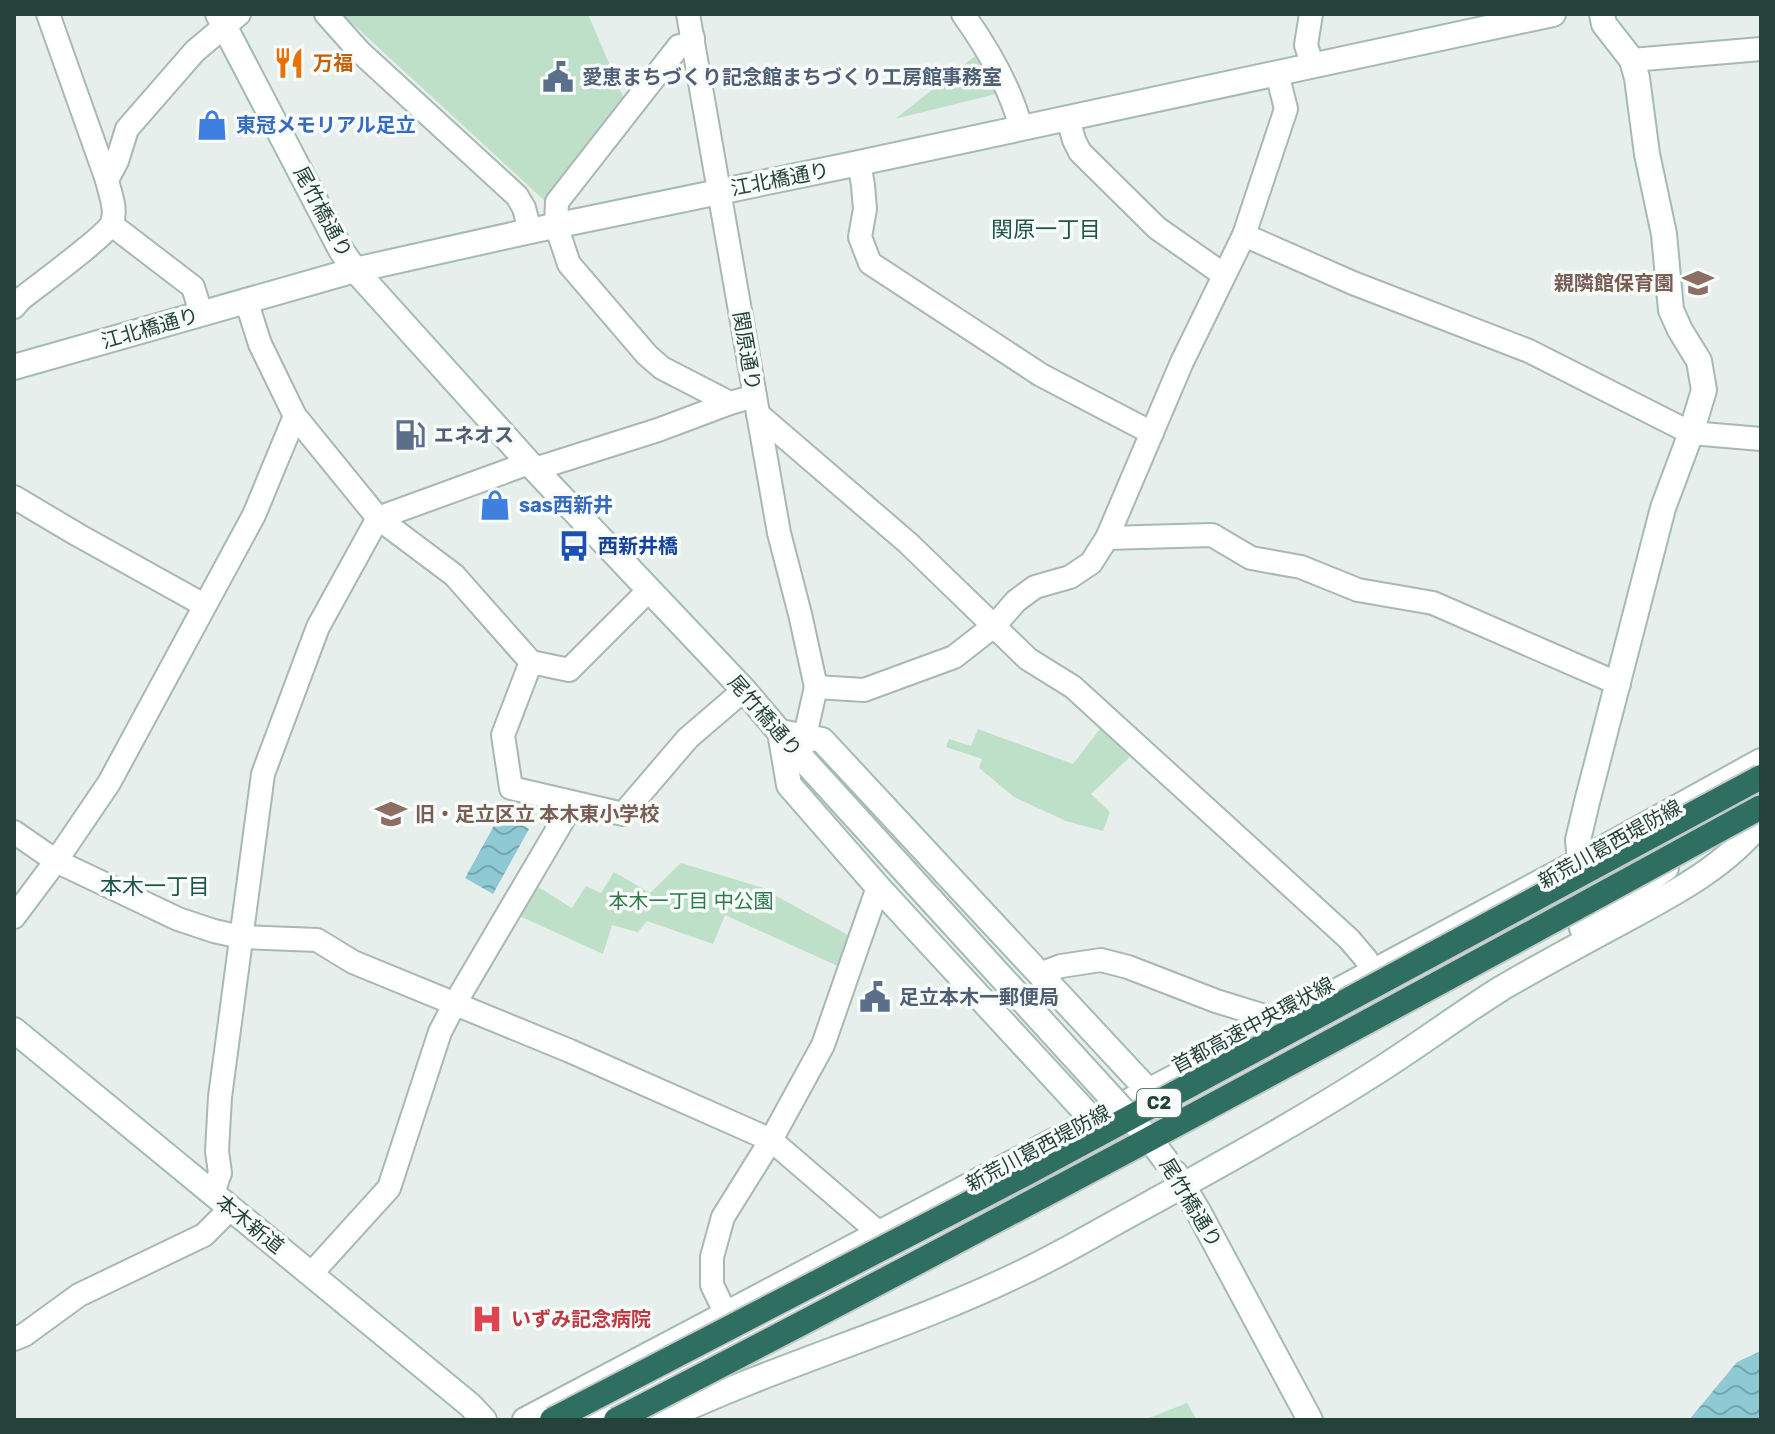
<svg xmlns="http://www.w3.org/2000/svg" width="1775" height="1434" viewBox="0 0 1775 1434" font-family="Rubik,'Noto Sans JP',sans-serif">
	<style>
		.green { fill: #bfe0c8 }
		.water { fill: url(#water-waves) }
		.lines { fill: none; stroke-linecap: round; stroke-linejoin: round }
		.street-casing { stroke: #a8b8b2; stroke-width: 26 }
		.secondary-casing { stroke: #a4bbb3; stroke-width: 28 }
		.street { stroke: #fff; stroke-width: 22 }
		.secondary { stroke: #fff; stroke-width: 24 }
		.secondary-bridge-casing { stroke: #a4bbb3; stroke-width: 28; stroke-linecap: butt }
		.highway-bridge-casing { stroke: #c2cac8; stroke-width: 28; stroke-linecap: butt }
		.secondary-bridge { stroke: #fff; stroke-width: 24 }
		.highway-bridge { stroke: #2f6f62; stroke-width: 24 }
		.labels { text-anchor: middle; stroke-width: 7; stroke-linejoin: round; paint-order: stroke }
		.shield { fill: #f7fbf9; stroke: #637a73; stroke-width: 2 }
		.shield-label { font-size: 18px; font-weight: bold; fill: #24423a }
		.food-label { font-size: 20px; font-weight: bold; fill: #c56008; stroke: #f7fbf9; text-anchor: start }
		.service-label { font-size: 20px; font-weight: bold; fill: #4e5e75; stroke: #f7fbf9; text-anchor: start }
		.shop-label { font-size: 20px; font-weight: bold; fill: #366cbe; stroke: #f7fbf9; text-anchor: start }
		.street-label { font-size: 20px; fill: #24423a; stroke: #f7fbf9 }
		.education-label { font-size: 20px; font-weight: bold; fill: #785e54; stroke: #f7fbf9; text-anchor: end }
		.transit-label { font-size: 20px; font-weight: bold; fill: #164399; stroke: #f7fbf9; text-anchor: start }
		.park-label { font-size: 20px; fill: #2d7a4b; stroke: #f7fbf9 }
		.health-label { font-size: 20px; font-weight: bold; fill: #be3a42; stroke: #f7fbf9; text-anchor: start }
		.neighbourhood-label { font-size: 22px; fill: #1f5548; stroke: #f7fbf9 }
	</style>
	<defs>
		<pattern id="water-waves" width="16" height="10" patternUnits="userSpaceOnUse" patternTransform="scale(2)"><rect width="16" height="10" fill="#8ec9d4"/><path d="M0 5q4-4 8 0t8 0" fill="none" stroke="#74a5ad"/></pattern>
	</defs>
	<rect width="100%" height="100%" fill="#e6efeb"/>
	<g class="green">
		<polygon points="342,14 588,14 625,101 545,201"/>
		<polygon points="975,56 996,94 895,119"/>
		<polygon points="1103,725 1132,755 1091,794 1110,812 1103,831 1066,821 1014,797 979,768 982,759 946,747 949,739 971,746 978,729 1073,764"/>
		<polygon points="681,863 776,892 776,896 850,936 840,967 725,915 713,944 647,921 638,932 612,925 603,954 515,914 532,883 572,908 586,886 601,893 614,872 650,893"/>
		<polygon points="1187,1403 1197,1420 1144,1420"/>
	</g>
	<g class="water">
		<polygon points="501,813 529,829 493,894 465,878"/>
		<polygon points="1761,1351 1761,1420 1689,1420 1737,1362"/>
	</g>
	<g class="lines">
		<defs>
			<g id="street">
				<polyline points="48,14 107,180"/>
				<polyline points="326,14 359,51 517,196 524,208 530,231"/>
				<polyline points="688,14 779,533 800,614 816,687"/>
				<path d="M963,14C988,49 1010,86 1021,128"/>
				<polyline points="1311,14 1306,45 1312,64"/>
				<polyline points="693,38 685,45 679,46 557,202 556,225 569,264 647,355 662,368 730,403 755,396"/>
				<polyline points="1632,60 1761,49"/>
				<polyline points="1068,118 1074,140 1080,152 1157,228 1224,275"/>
				<polyline points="859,163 863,185 865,209 860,237 870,263 1041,375 1152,433"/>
				<polyline points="112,225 193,287 201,313"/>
				<polyline points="1244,235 1353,283 1529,351 1691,433 1761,439"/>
				<polyline points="246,300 260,344 295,416 378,518 454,575 531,662 569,670 649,590"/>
				<path d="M14,307L21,299C36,287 107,235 112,223C117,209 110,194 107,180L117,161L127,129L195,51L239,14"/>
				<polyline points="758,414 908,543 1028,659 1073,687 1349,939 1366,959 1372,971"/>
				<polyline points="535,469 658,430 730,403"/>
				<polyline points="14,497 78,535 204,605"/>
				<polyline points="1107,538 1212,535 1251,558 1301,567 1358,590 1433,603 1619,684"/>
				<polyline points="531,662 503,735 511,788 623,814 688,738 744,690"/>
				<polyline points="801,753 816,687 864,690 954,657 995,625 1016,601 1035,587 1070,577 1091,563 1107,538 1182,362 1244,235 1286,109 1277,73"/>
				<polyline points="14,832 56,861 178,919 214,931 241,937 317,940 353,962 570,1051 771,1140 878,1232"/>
				<polyline points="14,917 56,861 109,783 254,515 295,416"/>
				<polyline points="1040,974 1061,966 1101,960 1128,967 1216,1001 1281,1021"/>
				<polyline points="213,1193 220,1173 217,1151 220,1097 263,774 318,627 378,518 529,463"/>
				<polyline points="311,1274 389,1188 440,1032 454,1005 573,803"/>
				<polyline points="726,1314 712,1285 712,1257 723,1217 771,1140 823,1045 878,887"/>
				<polyline points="14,1339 24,1335 79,1295 204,1235 231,1208"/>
			</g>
			<g id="secondary">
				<polyline points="218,14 341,250 355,270 529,463 744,690 800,756 932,901"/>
				<polyline points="14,367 355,270 530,231 859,163 1553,14"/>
				<polyline points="1580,861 1578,840 1587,802 1663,508 1691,433 1704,390 1699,361 1680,330 1671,310 1664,234 1647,154 1637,78 1632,60 1604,24 1602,14"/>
				<polyline points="1582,928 1666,868"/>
				<polyline points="14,1030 470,1405 484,1420"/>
				<polyline points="1103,1131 878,887 789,785 780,732 822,740 1157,1100"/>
				<polyline points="1175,1173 1198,1211 1310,1420"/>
				<polyline points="525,1420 1281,1021 1580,861 1761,761"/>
				<polyline points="588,1420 1497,937 1761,792"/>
				<path d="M661,1420C779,1364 906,1329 1023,1272C1063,1253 1101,1230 1140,1209C1218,1166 1296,1123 1370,1076C1415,1048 1457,1016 1502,988C1538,967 1575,947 1612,927C1665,898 1723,870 1761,822"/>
			</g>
		</defs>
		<use href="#street" class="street-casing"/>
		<use href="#secondary" class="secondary-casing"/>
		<use href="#street" class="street"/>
		<use href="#secondary" class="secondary"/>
		<defs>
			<polyline id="secondary-bridge" points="932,901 1151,1141 1167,1162"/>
			<g id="highway-bridge">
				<polyline points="552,1420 1027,1173 1761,777"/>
				<path d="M616,1420C1001,1221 1382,1015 1761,807"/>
			</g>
		</defs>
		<use href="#secondary-bridge" class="secondary-bridge-casing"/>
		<use href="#highway-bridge" class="highway-bridge-casing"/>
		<use href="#secondary-bridge" class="secondary-bridge"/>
		<use href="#highway-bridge" class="highway-bridge"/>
	</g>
	<defs>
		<symbol id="restaurant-bare" viewBox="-9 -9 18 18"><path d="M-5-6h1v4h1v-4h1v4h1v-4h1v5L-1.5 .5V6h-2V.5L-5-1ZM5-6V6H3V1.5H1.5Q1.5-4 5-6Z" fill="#e8710a" stroke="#f7fbf9" stroke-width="2.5" paint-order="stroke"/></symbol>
		<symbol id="civic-bare" viewBox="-9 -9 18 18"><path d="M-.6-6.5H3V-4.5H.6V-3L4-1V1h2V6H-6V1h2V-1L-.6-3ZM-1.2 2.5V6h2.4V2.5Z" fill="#5c6f8a" stroke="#f7fbf9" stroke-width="2.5" paint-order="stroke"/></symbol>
		<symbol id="shop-bare" viewBox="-9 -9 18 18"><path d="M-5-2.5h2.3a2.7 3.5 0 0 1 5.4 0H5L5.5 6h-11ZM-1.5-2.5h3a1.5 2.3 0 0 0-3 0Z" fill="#3f7fe0" stroke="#f7fbf9" stroke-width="2.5" paint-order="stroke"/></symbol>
		<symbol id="school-bare" viewBox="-9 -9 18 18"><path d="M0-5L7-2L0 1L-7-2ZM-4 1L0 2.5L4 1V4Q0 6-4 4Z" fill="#8d6e63" stroke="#f7fbf9" stroke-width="2.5" paint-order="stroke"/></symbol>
		<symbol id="fuel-bare" viewBox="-9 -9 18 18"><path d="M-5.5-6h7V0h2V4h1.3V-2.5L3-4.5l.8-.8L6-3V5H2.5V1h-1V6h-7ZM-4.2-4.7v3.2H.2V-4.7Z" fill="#5c6f8a" stroke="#f7fbf9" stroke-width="2.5" paint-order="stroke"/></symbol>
		<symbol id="bus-bare" viewBox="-9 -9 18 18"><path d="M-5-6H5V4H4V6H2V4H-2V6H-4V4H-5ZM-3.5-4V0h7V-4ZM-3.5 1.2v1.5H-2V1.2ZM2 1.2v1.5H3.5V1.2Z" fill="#1a4fb4" stroke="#f7fbf9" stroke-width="2.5" paint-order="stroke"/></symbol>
		<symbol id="hospital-bare" viewBox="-9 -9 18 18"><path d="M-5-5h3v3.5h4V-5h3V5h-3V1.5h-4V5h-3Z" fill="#e0444e" stroke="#f7fbf9" stroke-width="2.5" paint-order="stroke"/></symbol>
	</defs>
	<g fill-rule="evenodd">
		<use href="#restaurant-bare" x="267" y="41" width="44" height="44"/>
		<use href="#civic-bare" x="536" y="55" width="44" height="44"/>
		<use href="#shop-bare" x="190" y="103" width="44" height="44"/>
		<use href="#school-bare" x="1676" y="261" width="44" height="44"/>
		<use href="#fuel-bare" x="388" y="413" width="44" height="44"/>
		<use href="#shop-bare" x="473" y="483" width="44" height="44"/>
		<use href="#bus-bare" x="552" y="524" width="44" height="44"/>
		<use href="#school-bare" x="369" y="792" width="44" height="44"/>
		<use href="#civic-bare" x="853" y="975" width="44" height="44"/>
		<use href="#hospital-bare" x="465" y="1297" width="44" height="44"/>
	</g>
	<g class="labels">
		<rect class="shield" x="1137" y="1089" width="44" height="28" rx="6"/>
		<g class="shield-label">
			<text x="1159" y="1109">C2</text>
		</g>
		<g class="food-label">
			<text x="313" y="70">万福</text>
		</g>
		<g class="service-label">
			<text x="582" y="84">愛恵まちづくり記念館まちづくり工房館事務室</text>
			<text x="434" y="442">エネオス</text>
			<text x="899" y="1004">足立本木一郵便局</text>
		</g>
		<g class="shop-label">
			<text x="236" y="132">東冠メモリアル足立</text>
			<text x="519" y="512">sas西新井</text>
		</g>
		<g class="street-label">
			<text transform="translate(780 179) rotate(-11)" y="7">江北橋通り</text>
			<text transform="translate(323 212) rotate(62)" y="7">尾竹橋通り</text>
			<text transform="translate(150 328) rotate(-16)" y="7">江北橋通り</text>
			<text transform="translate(747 351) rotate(80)" y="7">関原通り</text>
			<text transform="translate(765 716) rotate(49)" y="7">尾竹橋通り</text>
			<text transform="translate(1610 844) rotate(-29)" y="7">新荒川葛西堤防線</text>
			<text transform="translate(1253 1025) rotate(-28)" y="7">首都高速中央環状線</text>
			<text transform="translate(1038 1148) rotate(-28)" y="7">新荒川葛西堤防線</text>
			<text transform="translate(1191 1203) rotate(59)" y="7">尾竹橋通り</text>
			<text transform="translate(250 1224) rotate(39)" y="7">本木新道</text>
		</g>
		<g class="education-label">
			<text x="1674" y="290">親隣館保育園</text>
			<text x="415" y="821" text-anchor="start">旧・足立区立 本木東小学校</text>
		</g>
		<g class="transit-label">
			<text x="598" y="553">西新井橋</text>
		</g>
		<g class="park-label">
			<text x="691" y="908">本木一丁目 中公園</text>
		</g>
		<g class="health-label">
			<text x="511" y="1326">いずみ記念病院</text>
		</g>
		<g class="neighbourhood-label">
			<text x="1046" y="237">関原一丁目</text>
			<text x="155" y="894">本木一丁目</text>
		</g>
	</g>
	<rect width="1775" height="1434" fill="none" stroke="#24423a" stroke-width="32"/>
</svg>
